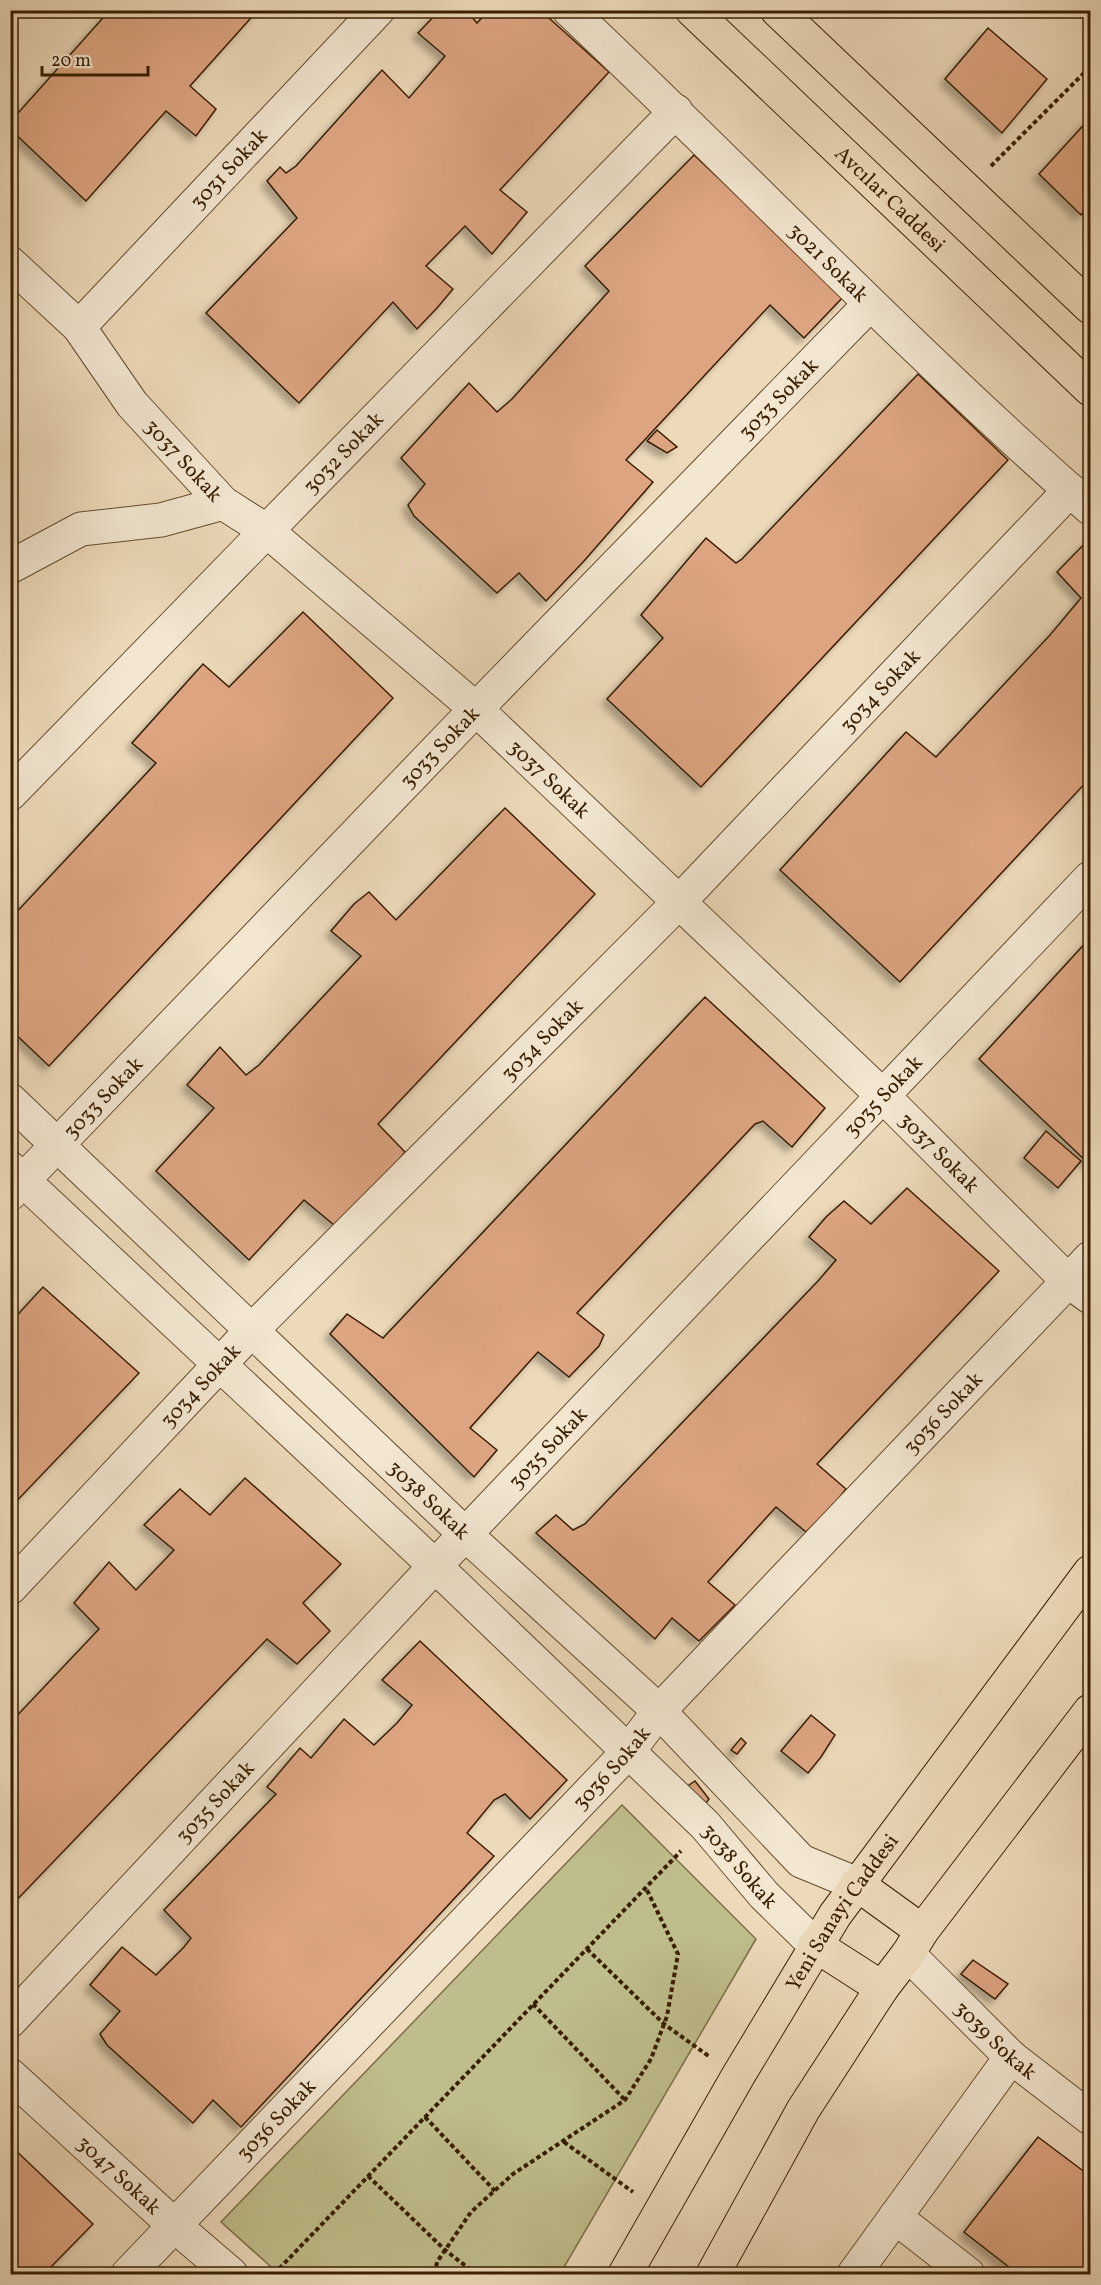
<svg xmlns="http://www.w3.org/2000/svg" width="1101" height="2285" viewBox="0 0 1101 2285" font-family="Vollkorn,serif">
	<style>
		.green { fill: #bfbd8b; stroke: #7c6e46; stroke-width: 1.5 }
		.building { fill: #dca481; stroke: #381e00; stroke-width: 1.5; filter: url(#shadow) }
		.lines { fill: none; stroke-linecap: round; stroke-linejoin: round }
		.minor-casing { stroke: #654d2e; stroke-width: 35 }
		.major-casing { stroke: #381e00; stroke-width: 35 }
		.path { stroke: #381e00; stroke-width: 4; stroke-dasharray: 4.5 3; stroke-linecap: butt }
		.minor { stroke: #f3e7d2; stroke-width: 33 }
		.major { stroke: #eddaba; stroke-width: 33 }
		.labels { text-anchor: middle; stroke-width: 4.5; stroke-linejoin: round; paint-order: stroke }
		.street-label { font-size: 21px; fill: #381e00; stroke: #f3e7d2 }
	</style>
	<defs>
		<filter id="shadow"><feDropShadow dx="-5.5" dy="5.5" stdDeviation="3" flood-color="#0004"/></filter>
	</defs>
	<rect width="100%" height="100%" fill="#eddaba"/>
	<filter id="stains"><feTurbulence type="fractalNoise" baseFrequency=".00333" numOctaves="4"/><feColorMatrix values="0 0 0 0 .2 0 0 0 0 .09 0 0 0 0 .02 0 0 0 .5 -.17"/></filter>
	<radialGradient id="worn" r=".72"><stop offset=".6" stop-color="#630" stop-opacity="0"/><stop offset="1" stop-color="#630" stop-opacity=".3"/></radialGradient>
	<polygon class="green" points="622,1805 756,1939 560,2274 279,2274 221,2222"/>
	<g class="building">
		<polygon points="110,10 258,10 190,86 216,109 196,136 166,111 86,201 10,129 10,122"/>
		<polygon points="440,10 466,10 477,23 489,10 540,10 609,72 500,190 527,212 492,254 465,226 426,266 453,289 437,308 417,329 393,302 299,403 206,313 297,218 267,181 280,167 286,173 296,166 382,70 409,98 445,56 418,33"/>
		<polygon points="988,28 1047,79 1002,133 945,79"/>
		<polygon points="1090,118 1090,204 1081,215 1039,174"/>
		<polygon points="694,155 844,296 804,338 770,305 626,460 653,482 584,561 546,601 519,573 497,593 414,516 408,505 425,484 401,458 469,383 497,412 512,399 609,291 585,266"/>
		<polygon points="918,374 1008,460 701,787 607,699 663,638 641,615 706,538 736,563 742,559"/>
		<polygon points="657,430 677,447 667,453 647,441"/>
		<polygon points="1090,538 1090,778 900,982 780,870 906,732 936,757 1050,635 1081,598 1057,572"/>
		<polygon points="303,612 393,698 49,1066 10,1029 10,919 156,763 132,743 203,664 229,687"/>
		<polygon points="505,808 595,894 378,1124 405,1152 388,1173 334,1225 304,1200 249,1260 156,1171 214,1108 187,1085 220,1047 246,1075 259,1065 361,956 331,931 354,904 369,892 396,920"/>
		<polygon points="1090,938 1090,1165 979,1059"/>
		<polygon points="705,997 825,1108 792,1147 763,1121 755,1124 577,1313 604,1335 599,1346 569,1377 538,1352 470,1428 497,1450 474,1477 330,1334 347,1314 383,1338"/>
		<polygon points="1046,1131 1081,1161 1058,1188 1024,1158"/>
		<polygon points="907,1188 999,1271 817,1464 846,1489 832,1507 806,1532 776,1507 708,1582 735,1605 699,1641 672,1618 655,1639 536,1533 556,1515 573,1530 585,1524 818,1281 836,1260 809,1237 826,1217 844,1201 871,1224"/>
		<polygon points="43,1287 139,1373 10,1508 10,1323"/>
		<polygon points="245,1478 341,1564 303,1603 330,1631 297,1664 267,1639 10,1907 10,1723 99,1629 74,1603 109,1562 136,1590 174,1550 144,1525 180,1489 210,1515"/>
		<polygon points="420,1641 567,1780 530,1819 505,1794 494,1800 467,1833 494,1856 241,2127 213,2100 193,2123 107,2045 100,2034 120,2011 90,1985 122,1947 156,1975 184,1947 191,1938 164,1910 276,1794 267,1787 300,1748 311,1758 344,1719 374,1745 397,1723 412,1705 382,1680"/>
		<polygon points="811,1715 835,1735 821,1757 808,1773 781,1751"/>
		<polygon points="741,1738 746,1743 737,1754 731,1750"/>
		<polygon points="695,1781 709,1799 703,1807 682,1790"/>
		<polygon points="973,1960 1008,1984 995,1999 961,1974"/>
		<polygon points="1038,2137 1090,2176 1090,2274 1018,2274 964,2232"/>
		<polygon points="10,2145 93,2224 44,2274 10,2274"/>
	</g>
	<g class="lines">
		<defs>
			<g id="minor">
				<path id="s1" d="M569,10C744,175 910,350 1090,508"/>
				<path id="s2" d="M10,263L79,327L132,404L223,503L267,531L476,709L882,1095L1068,1281L1090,1297"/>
				<path id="s3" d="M79,327L378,10"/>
				<polyline points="10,567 81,529 161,520 223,503"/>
				<path id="s4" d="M10,794L676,111"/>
				<path id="s5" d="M10,1100L465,1534L659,1711L801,1861L857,1884"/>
				<path id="s6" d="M10,1168L435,1566L705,1825L764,1895L815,1945"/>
				<path id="s7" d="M10,1194L476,709L870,304"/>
				<path id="s8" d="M10,1588L252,1330L678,903L1070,490"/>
				<path id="s9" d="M908,1954L1011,2057L1090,2118"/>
				<path id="s10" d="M10,2021L435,1566L1090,878"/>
				<path id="s11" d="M10,2075L175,2226L231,2274"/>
				<polyline points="895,2217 968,2274"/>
				<path id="s12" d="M128,2274L627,1753L659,1711L1090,1258"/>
				<polyline points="854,2274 1011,2057"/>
			</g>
			<g id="major">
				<path id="s13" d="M692,10L1090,389"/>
				<polyline points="777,10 1090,307"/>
				<polyline points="857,1884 922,1931"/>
				<polyline points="815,1945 882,1988"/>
				<path id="s14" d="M625,2274L738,2076L835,1915L1090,1572"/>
				<polyline points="713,2274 803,2110 882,1988 908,1954 922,1931 1090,1711"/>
			</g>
		</defs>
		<use href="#minor" class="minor-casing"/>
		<use href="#major" class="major-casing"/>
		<g class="path">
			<polyline points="991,166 1090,67"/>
			<polyline points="587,1949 664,2024 710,2057"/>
			<polyline points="533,2004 625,2100"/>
			<polyline points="425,2117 495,2191"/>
			<polyline points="564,2142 633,2192"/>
			<polyline points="368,2176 445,2250 476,2274"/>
			<polyline points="274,2274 681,1851"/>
			<polyline points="435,2274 437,2262 471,2212 513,2174 625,2100 651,2059 667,2016 678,1954 646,1888"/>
		</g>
		<use href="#minor" class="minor"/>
		<use href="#major" class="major"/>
	</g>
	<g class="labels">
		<g class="street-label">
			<text dy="7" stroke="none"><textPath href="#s3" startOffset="218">3031 Sokak</textPath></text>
			<text dy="7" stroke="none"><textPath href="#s13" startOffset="274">Avcılar Caddesi</textPath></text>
			<text dy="7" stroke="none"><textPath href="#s1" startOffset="362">3021 Sokak</textPath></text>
			<text dy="7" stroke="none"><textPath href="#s7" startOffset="1106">3033 Sokak</textPath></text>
			<text dy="7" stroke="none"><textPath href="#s4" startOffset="477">3032 Sokak</textPath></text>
			<text dy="7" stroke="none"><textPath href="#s2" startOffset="264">3037 Sokak</textPath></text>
			<text dy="7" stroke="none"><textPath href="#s8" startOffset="1250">3034 Sokak</textPath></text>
			<text dy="7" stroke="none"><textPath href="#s7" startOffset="620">3033 Sokak</textPath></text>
			<text dy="7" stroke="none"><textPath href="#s2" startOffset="750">3037 Sokak</textPath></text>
			<text dy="7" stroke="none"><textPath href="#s8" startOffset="764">3034 Sokak</textPath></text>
			<text dy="7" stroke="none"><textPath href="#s10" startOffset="1272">3035 Sokak</textPath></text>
			<text dy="7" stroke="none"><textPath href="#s7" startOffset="134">3033 Sokak</textPath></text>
			<text dy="7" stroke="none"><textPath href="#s2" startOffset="1290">3037 Sokak</textPath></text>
			<text dy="7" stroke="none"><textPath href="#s8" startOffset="278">3034 Sokak</textPath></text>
			<text dy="7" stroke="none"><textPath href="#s12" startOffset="1186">3036 Sokak</textPath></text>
			<text dy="7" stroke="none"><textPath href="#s10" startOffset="786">3035 Sokak</textPath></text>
			<text dy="7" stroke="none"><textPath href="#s5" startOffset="579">3038 Sokak</textPath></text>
			<text dy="7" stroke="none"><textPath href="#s12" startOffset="700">3036 Sokak</textPath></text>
			<text dy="7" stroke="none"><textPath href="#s10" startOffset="300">3035 Sokak</textPath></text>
			<text dy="7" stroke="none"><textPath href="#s6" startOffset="1010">3038 Sokak</textPath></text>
			<text dy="7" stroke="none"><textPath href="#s14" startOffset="422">Yeni Sanayi Caddesi</textPath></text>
			<text dy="7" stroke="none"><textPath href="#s9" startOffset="123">3039 Sokak</textPath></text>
			<text dy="7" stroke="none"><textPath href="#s12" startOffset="214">3036 Sokak</textPath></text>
			<text dy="7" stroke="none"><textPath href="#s11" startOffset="148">3047 Sokak</textPath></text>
		</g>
	</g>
	<rect width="1101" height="2285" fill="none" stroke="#eddaba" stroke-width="36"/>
	<rect x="12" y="12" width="1077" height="2261" fill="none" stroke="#381e00" stroke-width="3"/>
	<rect x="18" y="18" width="1065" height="2249" fill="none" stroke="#381e00" stroke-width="1.5"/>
	<path d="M42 66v9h106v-9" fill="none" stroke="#381e00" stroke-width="3"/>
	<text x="51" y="66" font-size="18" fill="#381e00" stroke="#f3e7d2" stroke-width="4.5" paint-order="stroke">20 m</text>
	<rect width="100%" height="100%" filter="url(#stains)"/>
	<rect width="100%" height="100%" fill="url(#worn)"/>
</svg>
